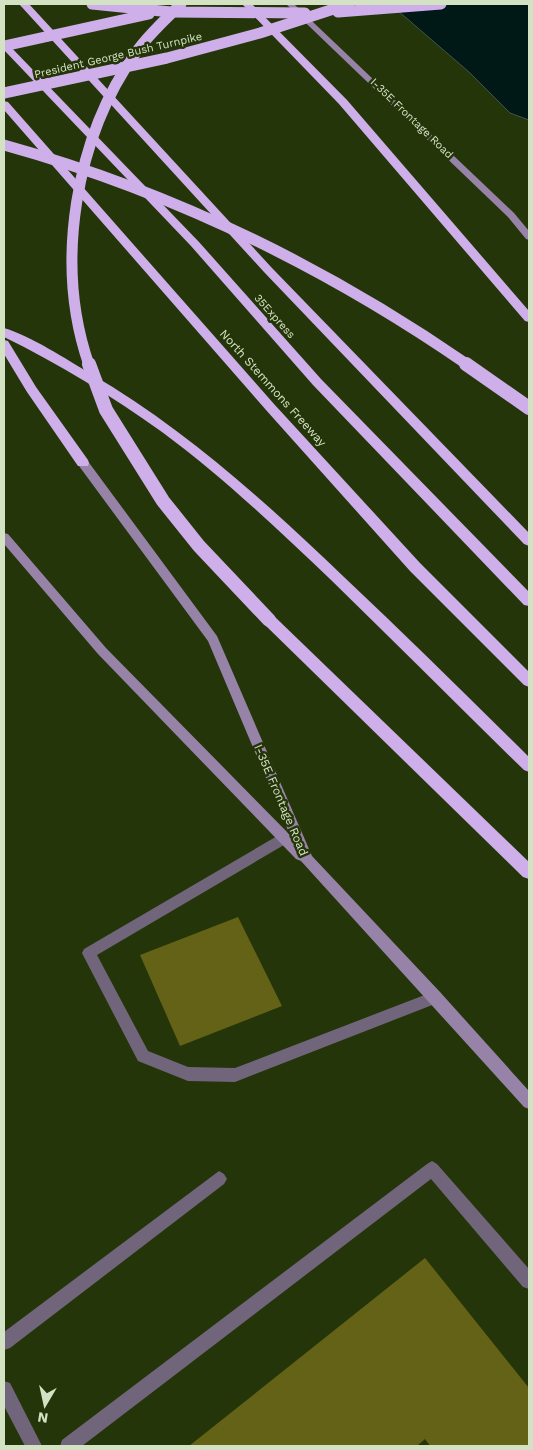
<svg xmlns="http://www.w3.org/2000/svg" width="533" height="1450" viewBox="0 0 533 1450" font-family="'Work Sans',sans-serif">
	<style>
		.water { fill: #001917; stroke: #40554b }
		.building { fill: #636216 }
		.lines { fill: none; stroke-linecap: round; stroke-linejoin: round }
		.service { fill: #71657c; fill-rule: evenodd }
		.secondary { fill: #9783a8; fill-rule: evenodd }
		.motorway { fill: #ceafe9; fill-rule: evenodd }
		.motorway-bridge-far1 { stroke: #ceafe9; stroke-width: 11 }
		.motorway-bridge { stroke: #ceafe9; stroke-width: 14 }
		.labels { text-anchor: middle; stroke-width: 5; stroke-linejoin: round; paint-order: stroke }
		.far-street-label { font-size: 11px; fill: #d4e2c4; stroke: #243509 }
		.street-label { font-size: 12px; fill: #d4e2c4; stroke: #243509 }
	</style>
	<rect width="100%" height="100%" fill="#243509"/>
	<polygon class="water" points="390,4 529,4 529,120 510,113 469,72"/>
	<g class="building">
		<polygon points="238,917 282,1006 180,1046 140,955"/>
		<polygon points="425,1258 529,1388 529,1446 430,1446 425,1439 417,1446 189,1446"/>
	</g>
	<g class="lines">
		<g class="service">
			<polygon points="284,832 289,834 291,838 289,842 97,955 148,1051 188,1067 235,1068 435,991 440,992 442,997 440,1002 235,1082 188,1081 138,1061 84,957 82,953 84,949"/>
			<polygon points="432,1161 437,1164 529,1269 529,1289 523,1287 431,1179 82,1446 60,1446 62,1440 427,1164"/>
			<polygon points="219,1171 224,1174 227,1179 224,1184 10,1348 4,1350 4,1332"/>
			<polygon points="4,1381 10,1383 42,1446 25,1446 4,1406"/>
		</g>
		<g class="secondary">
			<polygon points="286,4 294,4 514,213 529,231 529,240 526,239 508,217"/>
			<polygon points="83,459 87,460 217,636 312,856 440,992 529,1091 529,1109 524,1107 301,861 296,859 98,654 4,544 4,533 8,534 106,648 290,835 208,641 79,466 78,463"/>
		</g>
		<g class="motorway">
			<polygon points="19,4 29,4 272,268 529,533 529,546 524,544 264,272"/>
			<polygon points="242,4 252,4 347,100 529,311 529,322 525,321 339,104"/>
			<polygon points="4,42 7,43 199,242 321,379 529,592 529,606 524,605 313,385 191,246 4,50"/>
			<polygon points="4,101 8,102 274,404 420,563 529,672 529,687 524,685 410,571 266,410 4,110"/>
			<path d="M4,328C29,335 68,360 91,374C185,429 266,502 344,577C407,636 468,697 529,757V772L524,770C459,707 395,642 330,579C276,528 222,476 162,432C112,396 59,364 4,337Z"/>
			<polygon points="4,340 8,341 36,387 88,460 89,463 88,466 78,466 27,392 4,354"/>
			<polygon points="269,615 274,616 529,862 529,879 523,877 264,624 262,620 264,616"/>
		</g>
		<g class="motorway-bridge-far1">
			<polyline points="92,4 171,12 305,13"/>
			<polyline points="338,12 441,4"/>
			<polyline points="4,46 149,14"/>
			<polyline points="4,93 167,58 260,33 349,4"/>
			<path d="M4,145C170,191 326,267 468,365"/>
			<path d="M89,365C54,264 75,137 137,51C149,34 166,19 181,4"/>
		</g>
		<g class="motorway-bridge">
			<polyline points="89,364 106,410 163,501 199,546 269,620"/>
			<polyline points="466,364 529,408"/>
		</g>
	</g>
	<g class="labels">
		<g class="far-street-label">
			<text transform="translate(118 55) rotate(-13)" y="4">President George Bush Turnpike</text>
			<text transform="translate(412 118) rotate(44)" y="4">I-35E Frontage Road</text>
			<text transform="translate(275 316) rotate(48)" y="4">35Express</text>
		</g>
		<g class="street-label">
			<text transform="translate(273 388) rotate(48)" y="4">North Stemmons Freeway</text>
			<text transform="translate(281 800) rotate(67)" y="4">I-35E Frontage Road</text>
		</g>
	</g>
	<rect width="533" height="1450" fill="none" stroke="#d4e2c4" stroke-width="10"/>
	<g transform="translate(45 1405) rotate(189)" stroke="#243509" stroke-width="4" paint-order="stroke">
	<path d="M0-4L9 19L0 12L-9 19Z" fill="#d4e2c4"/>
	<text y="-8" font-size="14" font-weight="bold" text-anchor="middle" fill="#d4e2c4">N</text>
	</g>
</svg>
